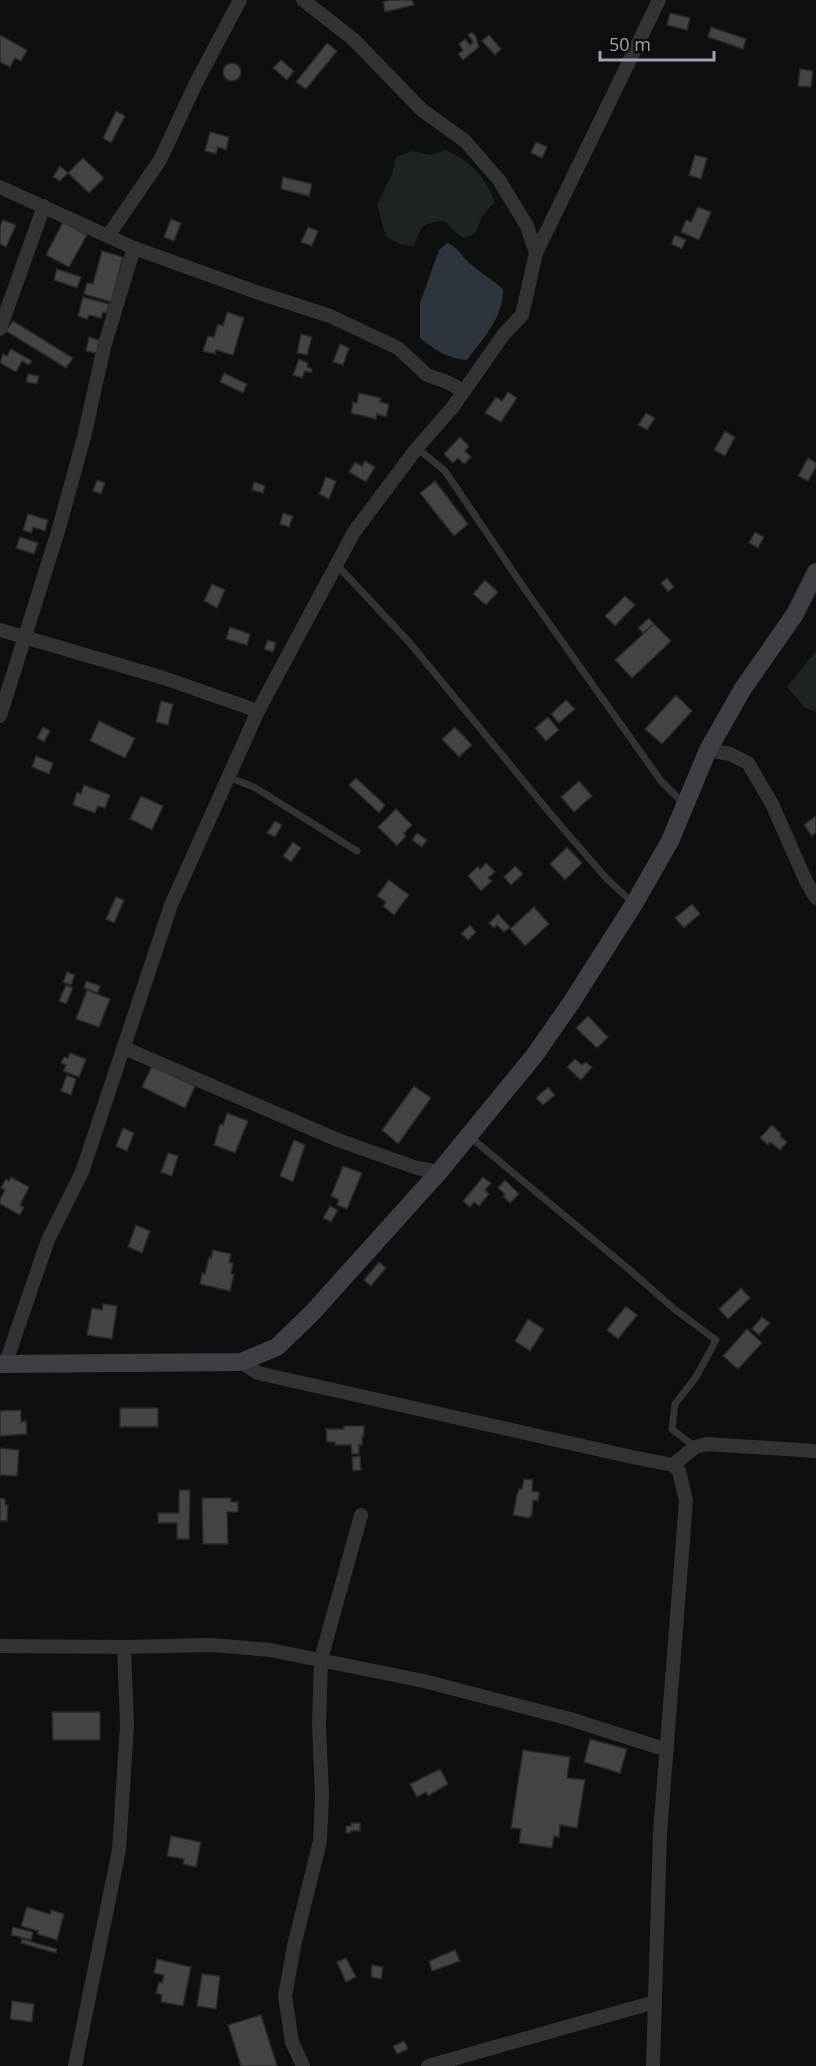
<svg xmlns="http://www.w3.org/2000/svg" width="816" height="2066" viewBox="0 0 816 2066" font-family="'Open Sans',sans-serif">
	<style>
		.green { fill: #1e241f }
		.water { fill: #2e343b }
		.building { fill: #434448; stroke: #29292c; stroke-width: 1.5 }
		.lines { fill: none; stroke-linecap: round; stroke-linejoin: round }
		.lane { stroke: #323337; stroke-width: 7 }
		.street { stroke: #323337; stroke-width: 14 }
		.secondary { stroke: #3e3f44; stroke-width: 18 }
	</style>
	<rect width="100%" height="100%" fill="#0f0f10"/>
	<g class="green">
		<path d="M446,150C472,163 484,175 495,202L482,216L475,234L464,238C455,234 452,227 444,221C423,222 420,227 414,246L402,245L386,237L377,205L392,174L396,157L412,151L431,155Z"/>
		<polygon points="816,651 816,712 804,707 787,687"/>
	</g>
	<path class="water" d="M447,243C458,247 460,254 468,262C479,272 492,279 503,289C504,317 483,338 467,360C448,359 435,350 420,338V303L439,250Z"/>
	<g class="building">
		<polygon points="389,0 412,0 414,5 385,12 383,2"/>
		<polygon points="670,13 690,18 687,30 667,25"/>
		<polygon points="711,27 746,39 743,49 708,37"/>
		<polygon points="472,32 476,37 479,47 463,60 458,54 463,50 459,44 465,39 470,45 473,42 468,35"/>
		<polygon points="0,35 27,50 21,61 15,58 10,67 0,62"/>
		<polygon points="489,35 501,49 495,55 482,41"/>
		<polygon points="327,43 337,51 306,89 296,82"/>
		<polygon points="281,60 294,71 287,80 273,68"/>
		<circle cx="232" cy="72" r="9"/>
		<polygon points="800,69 813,71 811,87 798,86"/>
		<polygon points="116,111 125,116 111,143 103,138"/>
		<polygon points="210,132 229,137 226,150 218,147 216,154 205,151"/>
		<polygon points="536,142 547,147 542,158 531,153"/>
		<polygon points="695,155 707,158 701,179 689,175"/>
		<polygon points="83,158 104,178 89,193 68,173"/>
		<polygon points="60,166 68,173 60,181 53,177"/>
		<polygon points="283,177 312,184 309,196 281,189"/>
		<polygon points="698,207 711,212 699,240 681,232 686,220 691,222"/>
		<polygon points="171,219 181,223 174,241 164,237"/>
		<polygon points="3,220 16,225 6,247 0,244 0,226"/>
		<polygon points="63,222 87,235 69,267 46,255"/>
		<polygon points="308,227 318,231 312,246 301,242"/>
		<polygon points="675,235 686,240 682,249 671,244"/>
		<polygon points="102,251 123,257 111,302 84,294 87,283 93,284"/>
		<polygon points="57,269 81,277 77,288 54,280"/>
		<polygon points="83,297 109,304 107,313 103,312 101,318 89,315 87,319 78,316"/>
		<polygon points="227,312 244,318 233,355 216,350 215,354 203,351 208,336 214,337 218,324 223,326"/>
		<polygon points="13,321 73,358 66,368 6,331"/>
		<polygon points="301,334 312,337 307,355 297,353"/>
		<polygon points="89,337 99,340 97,353 86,351"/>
		<polygon points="340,344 349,348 343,365 333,362"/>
		<polygon points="11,349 32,361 29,365 22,361 16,372 0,363 3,354 7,356"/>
		<polygon points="299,359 308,363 307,367 312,369 311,373 305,371 302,378 293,375"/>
		<polygon points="224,373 247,384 243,393 220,382"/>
		<polygon points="28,374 39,376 37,384 26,382"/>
		<polygon points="508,392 517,398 501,422 485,413 496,397 502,401"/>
		<polygon points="359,393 381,398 380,402 389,404 386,417 377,414 376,419 351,413 353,402 357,403"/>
		<polygon points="646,413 655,418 647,430 638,425"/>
		<polygon points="725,431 735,437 725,456 714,450"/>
		<polygon points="460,437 469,446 465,451 471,457 464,464 458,458 453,463 444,454"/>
		<polygon points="808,458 816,463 816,467 808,481 798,476"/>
		<polygon points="365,461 375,467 366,482 349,472 355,462 362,466"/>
		<polygon points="326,477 336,481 329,499 319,494"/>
		<polygon points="97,480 105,483 101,494 93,491"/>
		<polygon points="435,481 468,524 454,536 420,493"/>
		<polygon points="254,482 265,486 263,493 252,490"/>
		<polygon points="283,513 293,516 289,527 280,524"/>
		<polygon points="28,514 48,520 45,531 33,527 31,533 23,530"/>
		<polygon points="755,532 764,537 758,548 749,543"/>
		<polygon points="20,537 38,543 34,554 16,548"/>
		<polygon points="667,578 674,587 668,592 661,583"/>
		<polygon points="485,580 498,592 486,605 473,594"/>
		<polygon points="212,584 225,590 217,608 204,601"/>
		<polygon points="625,596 635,605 615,626 605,616"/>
		<polygon points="649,618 654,624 643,633 638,628"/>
		<polygon points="654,624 671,641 632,678 615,660"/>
		<polygon points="230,627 250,634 247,645 226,639"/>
		<polygon points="268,640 276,643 273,652 264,649"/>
		<polygon points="676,695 692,711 662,744 645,729"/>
		<polygon points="566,700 575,709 559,723 551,714"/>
		<polygon points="161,701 173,704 168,725 156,722"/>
		<polygon points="548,717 559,730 546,741 535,728"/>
		<polygon points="99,721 135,738 125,758 90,741"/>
		<polygon points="43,727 50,731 44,742 37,738"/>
		<polygon points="455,727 472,745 459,757 442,739"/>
		<polygon points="36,756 53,763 49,774 32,767"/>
		<polygon points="356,778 385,805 379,813 349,785"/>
		<polygon points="579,781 592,796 574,812 561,797"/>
		<polygon points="84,785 110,795 105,808 98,806 95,813 73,805 77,792 81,794"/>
		<polygon points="141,796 163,806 152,830 130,819"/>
		<polygon points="396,809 412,825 404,833 406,836 397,846 378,827"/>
		<polygon points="816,816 816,832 812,836 804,825"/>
		<polygon points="275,821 282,825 275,837 267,833"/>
		<polygon points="417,833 427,840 422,847 412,840"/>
		<polygon points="293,842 301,848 291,862 283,856"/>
		<polygon points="567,847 582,863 565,880 550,864"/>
		<polygon points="486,863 495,872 488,878 492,881 481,891 468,876 478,866 480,869"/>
		<polygon points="515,866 523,874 511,885 504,877"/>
		<polygon points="389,880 409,895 394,915 383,906 386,902 377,896"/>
		<polygon points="116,897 124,900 114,923 106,919"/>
		<polygon points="692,904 700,914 684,928 675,918"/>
		<polygon points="534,907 549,924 525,946 510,929"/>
		<polygon points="498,914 510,927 504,932 497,925 494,928 489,923"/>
		<polygon points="470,925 476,932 468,940 461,934"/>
		<polygon points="67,972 75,975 71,985 63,982"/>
		<polygon points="86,981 100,986 98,993 84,988"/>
		<polygon points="66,985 73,988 66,1004 59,1001"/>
		<polygon points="87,990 110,999 99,1027 76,1019"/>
		<polygon points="588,1016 608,1037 597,1048 576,1028"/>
		<polygon points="70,1053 86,1059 79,1077 63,1071 66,1065 61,1063 64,1057 68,1058"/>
		<polygon points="575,1059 582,1065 586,1062 592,1067 581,1080 567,1067"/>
		<polygon points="152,1066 195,1086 185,1108 142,1087"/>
		<polygon points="67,1075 76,1079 71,1095 61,1091"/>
		<polygon points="414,1086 431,1098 398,1144 382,1130"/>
		<polygon points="548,1087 555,1095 543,1105 536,1098"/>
		<polygon points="227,1113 248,1121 235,1153 214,1145 220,1124 223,1125"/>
		<polygon points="772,1125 781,1134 780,1136 787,1142 780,1150 770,1142 768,1145 760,1138"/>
		<polygon points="123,1128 134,1133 127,1151 116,1146"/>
		<polygon points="294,1140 305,1145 293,1182 280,1176"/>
		<polygon points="168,1153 178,1156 172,1176 161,1172"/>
		<polygon points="343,1166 362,1173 347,1209 337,1205 339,1200 331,1196"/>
		<polygon points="11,1177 29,1187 20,1205 24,1207 20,1215 0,1204 0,1199 5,1190 1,1188 6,1179 9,1181"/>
		<polygon points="483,1177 491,1183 485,1190 489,1194 479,1206 474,1202 470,1207 463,1201"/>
		<polygon points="505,1180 519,1194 510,1203 503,1196 505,1194 498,1188"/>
		<polygon points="330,1206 338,1210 331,1222 323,1218"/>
		<polygon points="136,1225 150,1231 142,1253 128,1247"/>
		<polygon points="213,1250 231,1254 229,1262 233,1263 231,1274 234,1274 230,1291 200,1284 202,1273 205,1274 209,1257 211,1258"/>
		<polygon points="379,1262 386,1268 371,1286 364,1280"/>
		<polygon points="741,1288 750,1298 728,1319 719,1309"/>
		<polygon points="103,1304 117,1306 112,1339 87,1335 92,1308 102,1310"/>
		<polygon points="626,1306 637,1315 618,1339 607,1330"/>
		<polygon points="762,1317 770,1323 759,1335 752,1329"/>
		<polygon points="528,1319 544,1329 530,1351 515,1341"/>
		<polygon points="747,1329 762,1343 738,1369 723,1356"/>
		<rect x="120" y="1408" width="38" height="19"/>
		<polygon points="21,1410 21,1422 26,1421 27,1434 0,1436 0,1411"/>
		<polygon points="344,1426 364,1426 364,1436 362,1436 362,1445 359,1445 359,1454 352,1454 351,1445 335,1445 335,1442 327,1442 326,1429 344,1429"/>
		<polygon points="0,1448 19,1450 17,1476 0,1475"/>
		<polygon points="360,1456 361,1470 353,1471 352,1457"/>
		<polygon points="524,1479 533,1480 532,1491 539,1492 538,1501 533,1500 532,1516 530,1516 530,1518 513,1515 517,1495 519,1489 522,1489"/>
		<polygon points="179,1490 190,1490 189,1539 177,1539 177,1523 158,1523 158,1513 179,1513"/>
		<polygon points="0,1498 5,1499 5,1505 8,1505 7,1521 0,1521"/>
		<polygon points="202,1498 231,1498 231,1502 238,1502 238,1512 227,1512 228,1544 203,1544"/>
		<polygon points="52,1712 100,1712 100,1740 53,1740"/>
		<polygon points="590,1739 627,1749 620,1773 584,1762"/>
		<polygon points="523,1750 570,1757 567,1778 585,1780 577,1828 560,1825 559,1837 554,1836 552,1848 519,1843 521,1829 511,1828"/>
		<polygon points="440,1769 448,1784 428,1796 426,1792 417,1797 410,1784"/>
		<polygon points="351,1823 360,1823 360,1831 351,1831 351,1833 346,1833 346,1826 351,1826"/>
		<polygon points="171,1836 201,1842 196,1867 183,1864 184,1859 167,1856"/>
		<polygon points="27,1907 50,1914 51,1910 64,1914 57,1940 37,1934 38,1931 21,1926"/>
		<polygon points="13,1927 33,1932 31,1940 11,1935"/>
		<polygon points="22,1939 57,1949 56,1953 21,1943"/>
		<polygon points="455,1950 460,1961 432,1971 429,1961"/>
		<polygon points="346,1958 356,1977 346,1982 337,1962"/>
		<polygon points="157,1959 191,1967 183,2006 161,2002 162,1995 156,1993 159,1982 162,1983 164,1975 154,1973"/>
		<polygon points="372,1965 383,1967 381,1979 371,1977"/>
		<polygon points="202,1974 220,1976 216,2009 197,2006"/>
		<polygon points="12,2001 34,2004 32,2022 10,2019"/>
		<polygon points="261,2015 277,2066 241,2066 228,2025"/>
		<polygon points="404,2041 408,2049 397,2054 393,2046"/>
	</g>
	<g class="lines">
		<g class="lane">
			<polyline points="417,448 445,471 524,588 661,781 685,805"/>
			<polyline points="336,564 409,642 554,818 607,879 632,902"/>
			<polyline points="228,777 254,787 357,851"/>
			<polyline points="469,1136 631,1271 673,1308 716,1340 696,1377 675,1404 672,1429 695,1447"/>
		</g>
		<g class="street">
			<polyline points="303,0 353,39 422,110 465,141 499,180 527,226 536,253"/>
			<polyline points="0,187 134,248 256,292 330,316 398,348 427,375 447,382 464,391"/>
			<polyline points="108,236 160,160 196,83 240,0"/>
			<polyline points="0,329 44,206"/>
			<polyline points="0,630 164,678 258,711"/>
			<polyline points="0,716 59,528 84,437 104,347 134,248"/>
			<polyline points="708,750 730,754 748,763 772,804 806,881 816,898"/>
			<polyline points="124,1048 338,1140 417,1168 439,1172"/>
			<polyline points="241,1362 258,1373 632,1457 673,1465 679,1471 686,1501 660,1833 653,2066"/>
			<polyline points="5,1365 48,1240 82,1172 171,905 258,711 354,532 417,448 452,408 504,334 522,315 536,253 659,0"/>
			<polyline points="673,1465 695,1447 707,1444 816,1451"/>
			<polyline points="0,1646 124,1647 211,1645 270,1650 424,1681 570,1719 667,1750"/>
			<polyline points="75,2066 119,1850 127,1725 124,1647"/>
			<polyline points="303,2066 292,2042 285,1996 294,1946 320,1841 322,1796 319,1725 321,1659 361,1515"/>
			<polyline points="428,2066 655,2002"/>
		</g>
		<polyline class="secondary" points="0,1364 241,1362 277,1347 313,1312 439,1172 534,1056 571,1003 634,904 670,841 708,750 742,690 795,614 816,572"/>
	</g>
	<path d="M600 51v9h114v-9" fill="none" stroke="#a1a4b0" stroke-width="3"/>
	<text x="609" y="51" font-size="18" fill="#a1a4b0" stroke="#0a0a0b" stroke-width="4.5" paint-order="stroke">50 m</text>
</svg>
